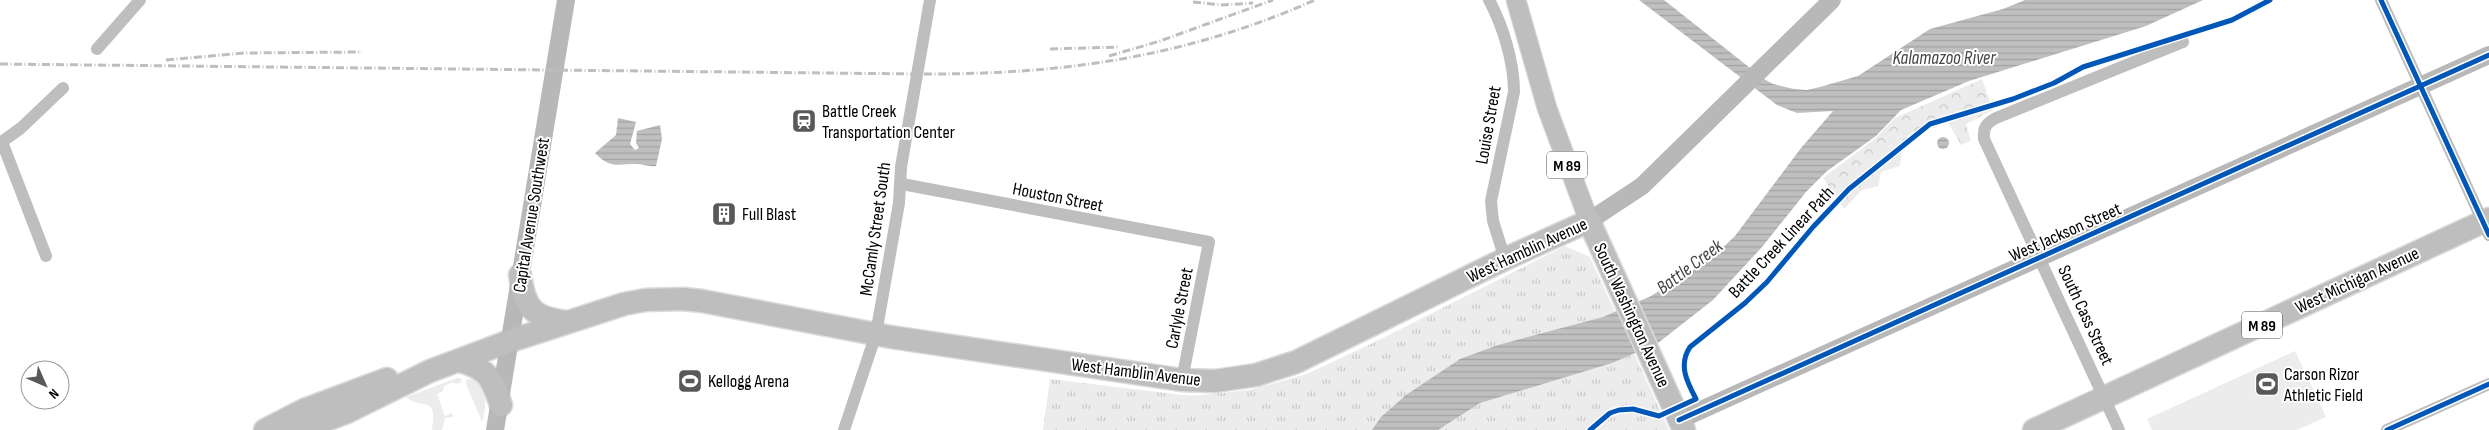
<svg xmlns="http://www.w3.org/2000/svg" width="2489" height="430" viewBox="0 0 2489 430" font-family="'Sofia Sans Condensed',sans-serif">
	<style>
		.green { fill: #ececec }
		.forest { fill: url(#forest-crowns) }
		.park { fill: url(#park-tufts) }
		.water { fill: url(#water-rules) }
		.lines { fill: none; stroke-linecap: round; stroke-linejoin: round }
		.primary-casing { stroke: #dbdbdb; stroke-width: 21 }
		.highway-casing { stroke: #dbdbdb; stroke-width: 25 }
		.street { stroke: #bebebe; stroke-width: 12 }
		.secondary { stroke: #b8b8b8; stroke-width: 18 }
		.primary { stroke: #bebebe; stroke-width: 19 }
		.highway { stroke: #bebebe; stroke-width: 22 }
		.rail { stroke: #bebebe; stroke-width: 3; stroke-dasharray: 8 2.5 1 2.5; stroke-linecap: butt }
		.cycleway-casing { stroke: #fff; stroke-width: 8 }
		.cycleway { stroke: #0057b8; stroke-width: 5 }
		.labels { text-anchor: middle; stroke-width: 4; stroke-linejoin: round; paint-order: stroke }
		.shield { fill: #fff; stroke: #4c4c4c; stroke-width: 1 }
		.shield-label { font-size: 16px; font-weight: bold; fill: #000 }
		.poi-label { font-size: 18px; fill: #000; stroke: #fff; text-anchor: start }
		.street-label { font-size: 18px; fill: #000; stroke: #fff }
		.water-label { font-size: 19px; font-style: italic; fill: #444; stroke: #fff }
	</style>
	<defs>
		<pattern id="forest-crowns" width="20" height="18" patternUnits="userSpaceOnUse" patternTransform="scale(1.25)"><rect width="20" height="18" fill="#ececec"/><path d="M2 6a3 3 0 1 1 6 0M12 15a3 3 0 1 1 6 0" fill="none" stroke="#c9c9c9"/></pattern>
		<pattern id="park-tufts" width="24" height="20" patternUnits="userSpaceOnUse" patternTransform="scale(1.25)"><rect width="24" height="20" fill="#ececec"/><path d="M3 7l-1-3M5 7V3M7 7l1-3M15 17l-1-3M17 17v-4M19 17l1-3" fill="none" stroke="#c9c9c9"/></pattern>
		<pattern id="water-rules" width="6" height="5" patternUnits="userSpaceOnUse" patternTransform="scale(1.25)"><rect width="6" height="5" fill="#bfbfbf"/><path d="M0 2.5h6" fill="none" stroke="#a2a2a2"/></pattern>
	</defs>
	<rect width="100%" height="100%" fill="#fff"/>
	<g class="green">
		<polygon points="2295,351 2326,417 2297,430 2152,430 2147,419"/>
		<path d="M457,378H460L462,382L456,384L453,382L444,386L443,391L437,394L445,416L452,413L453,417L445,418L442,430H432C438,394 423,411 406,397Z"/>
		<path d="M467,379L476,380C487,393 487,406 482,422L466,384Z"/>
	</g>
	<polygon class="forest" points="1982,79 1993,110 1966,124 1971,141 1961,145 1945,117 1935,128 1926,126 1903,142 1900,166 1881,172 1878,186 1862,190 1844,209 1823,178 1876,138 1895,118"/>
	<polygon class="park" points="1565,246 1590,257 1669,430 1043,430 1050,379 1191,396 1249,390 1307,374 1379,340"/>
	<g class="water">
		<polygon points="1639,0 1664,0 1764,79 1773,84 1794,89 1807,90 1820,87 1858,76 1930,29 2003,9 2025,0 2203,0 2146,26 1969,81 1901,110 1876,136 1827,171 1806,192 1762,247 1713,300 1658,343 1612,363 1480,403 1438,430 1372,430 1381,417 1406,395 1460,359 1498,345 1603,317 1651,296 1711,259 1735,236 1801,148 1833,111 1797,113 1777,105"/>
		<path d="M618,118L636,122L630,144L635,150L639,148L636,143L637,131L660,125L662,139L656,166C648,167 643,164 636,164C617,164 610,169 595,153L616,135Z"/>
		<circle cx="1943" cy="143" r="6"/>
	</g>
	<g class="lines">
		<defs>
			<polyline id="primary" points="1516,0 1547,108 1589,221"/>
			<g id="highway">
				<path d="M520,275C525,310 534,318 568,322"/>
				<path d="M460,361C488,369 491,377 501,405"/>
				<polyline points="265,430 304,410 387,379"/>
				<polyline points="300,430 347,412 430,371 510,341 624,304 645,300 683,299 702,301 891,337 1182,380 1215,381 1256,375 1296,362 1505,259 1589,221 1684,430"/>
				<polyline points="2034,430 2489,219"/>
			</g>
		</defs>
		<use href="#primary" class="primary-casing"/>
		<use href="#highway" class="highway-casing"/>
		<g class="street">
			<path d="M1489,0C1503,26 1514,62 1514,92L1491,201L1493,221L1505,259"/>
			<polyline points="2381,0 2489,235"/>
			<polyline points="97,49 140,0"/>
			<polyline points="2,142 46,256"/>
			<polyline points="0,143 21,128 63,88"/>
			<polyline points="902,184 1209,242 1182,380"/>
			<polyline points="844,430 876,334 899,203 901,167 930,0"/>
			<path d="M2119,430L1984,139C1983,128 1986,123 1996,118L2183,42"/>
			<polyline points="2387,430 2489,384"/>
		</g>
		<g class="secondary">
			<polyline points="1589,221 1642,186 1832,0"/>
			<polyline points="1679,420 2489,55"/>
			<polyline points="495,430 566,0"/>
		</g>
		<use href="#primary" class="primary"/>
		<use href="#highway" class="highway"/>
		<g class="rail">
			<polyline points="1193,2 1223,5 1253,3"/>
			<polyline points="1050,49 1119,47"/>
			<polyline points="1109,56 1160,41 1273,0"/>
			<polyline points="166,60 245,53 362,52"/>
			<path d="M0,64L917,74C1060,75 1184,58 1315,0"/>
		</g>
		<defs>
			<g id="cycleway">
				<polyline points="2381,0 2489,235"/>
				<polyline points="1679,420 2489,55"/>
				<path d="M1590,430L1610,413L1619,410L1633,409L1659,416L1696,399C1687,382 1678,365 1690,347L1745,303L1767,282L1813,227L1849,189L1930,124L2013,99L2054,83L2083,67L2232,20L2270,0"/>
				<polyline points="2387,430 2489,384"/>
			</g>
		</defs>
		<use href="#cycleway" class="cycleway-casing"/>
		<use href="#cycleway" class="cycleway"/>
	</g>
	<defs>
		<symbol id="station-square" viewBox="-11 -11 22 22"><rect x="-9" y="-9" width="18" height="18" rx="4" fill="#595959" stroke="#fff"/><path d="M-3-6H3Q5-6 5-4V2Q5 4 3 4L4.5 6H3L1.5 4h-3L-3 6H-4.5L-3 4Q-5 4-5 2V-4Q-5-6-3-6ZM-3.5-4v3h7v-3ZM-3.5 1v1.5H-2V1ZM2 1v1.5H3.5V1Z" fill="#fff"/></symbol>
		<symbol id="building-square" viewBox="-11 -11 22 22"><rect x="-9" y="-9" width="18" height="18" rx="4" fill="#595959" stroke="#fff"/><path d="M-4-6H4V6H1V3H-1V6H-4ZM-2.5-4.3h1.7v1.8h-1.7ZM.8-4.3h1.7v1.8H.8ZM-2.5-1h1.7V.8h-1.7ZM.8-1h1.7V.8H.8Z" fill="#fff"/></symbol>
		<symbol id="stadium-square" viewBox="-11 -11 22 22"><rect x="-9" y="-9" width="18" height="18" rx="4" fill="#595959" stroke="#fff"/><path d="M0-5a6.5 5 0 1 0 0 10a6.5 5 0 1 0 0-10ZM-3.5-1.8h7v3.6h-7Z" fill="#fff"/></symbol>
	</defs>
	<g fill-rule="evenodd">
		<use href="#station-square" x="790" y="107" width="28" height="28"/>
		<use href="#building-square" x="710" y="200" width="28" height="28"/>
		<use href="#stadium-square" x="676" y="367" width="28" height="28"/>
		<use href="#stadium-square" x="2253" y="370" width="28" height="28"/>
	</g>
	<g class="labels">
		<g class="shield">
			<rect x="1547" y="151.5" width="40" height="27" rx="4"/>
			<rect x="2242" y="311.5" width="40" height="27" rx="4"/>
		</g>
		<g class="shield-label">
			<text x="1567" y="171">M 89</text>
			<text x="2262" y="331">M 89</text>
		</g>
		<g class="poi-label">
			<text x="822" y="117">Battle Creek<tspan x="822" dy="21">Transportation Center</tspan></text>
			<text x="742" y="220">Full Blast</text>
			<text x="2284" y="380">Carson Rizor<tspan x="2284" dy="21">Athletic Field</tspan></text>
			<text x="708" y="387">Kellogg Arena</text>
		</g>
		<g class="street-label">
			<text transform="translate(1488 125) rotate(-80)" y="6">Louise Street</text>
			<text transform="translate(1058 197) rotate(11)" y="6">Houston Street</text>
			<text transform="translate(531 215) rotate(-81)" y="6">Capital Avenue Southwest</text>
			<text transform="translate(875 229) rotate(-82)" y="6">McCamly Street South</text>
			<text transform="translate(2065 232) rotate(-24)" y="6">West Jackson Street</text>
			<text transform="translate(1781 242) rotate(-47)" y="6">Battle Creek Linear Path</text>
			<text transform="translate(1527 250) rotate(-25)" y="6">West Hamblin Avenue</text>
			<text transform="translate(2357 280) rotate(-25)" y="6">West Michigan Avenue</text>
			<text transform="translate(1179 308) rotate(-79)" y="6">Carlyle Street</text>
			<text transform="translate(1632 315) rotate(65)" y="6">South Washington Avenue</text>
			<text transform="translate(2086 315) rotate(65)" y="6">South Cass Street</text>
			<text transform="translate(1136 372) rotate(7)" y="6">West Hamblin Avenue</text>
		</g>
		<g class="water-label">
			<text x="1944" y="64">Kalamazoo River</text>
			<text transform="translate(1689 266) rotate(-37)" y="7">Battle Creek</text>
		</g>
	</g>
	<g transform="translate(45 385) rotate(135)"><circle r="24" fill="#ffffff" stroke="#999999"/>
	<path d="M0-4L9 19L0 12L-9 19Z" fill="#595959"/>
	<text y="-8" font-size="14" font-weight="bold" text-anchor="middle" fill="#000000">N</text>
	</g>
</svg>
